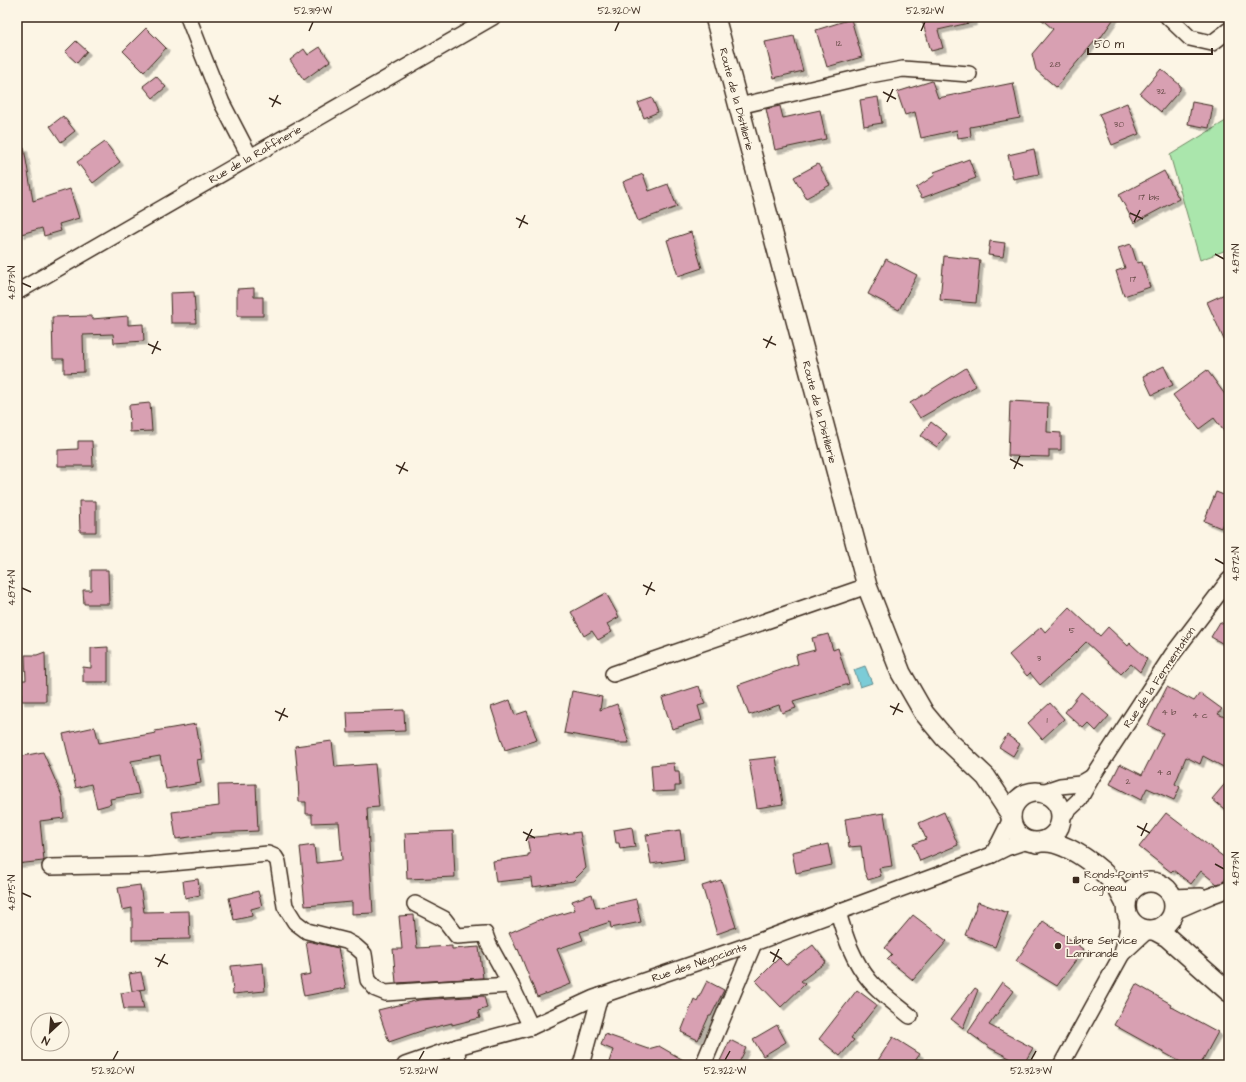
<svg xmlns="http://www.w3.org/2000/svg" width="1246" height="1082" viewBox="0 0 1246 1082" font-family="'Architects Daughter',sans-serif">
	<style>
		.green { fill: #aae6ac; stroke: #728865 }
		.water { fill: #7cccd7; stroke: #628b8d }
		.building { fill: #d8a0b2; stroke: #3b2a1e; filter: url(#shadow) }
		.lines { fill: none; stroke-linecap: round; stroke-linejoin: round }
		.minor-casing { stroke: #3b2a1e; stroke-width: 18 }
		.tertiary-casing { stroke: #3b2a1e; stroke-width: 22 }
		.minor { stroke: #fcf5e5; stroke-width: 15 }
		.tertiary { stroke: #fcf5e5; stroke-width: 19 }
		.ticks { fill: none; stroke: #3b2a1e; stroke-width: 1.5 }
		.poi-dot { fill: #3b2a1e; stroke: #fcf5e5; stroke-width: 1.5 }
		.labels { text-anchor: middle; stroke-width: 3.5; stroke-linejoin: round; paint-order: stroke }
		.number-label { font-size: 9px; fill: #624843 }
		.street-label { font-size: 11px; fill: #3b2a1e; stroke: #fcf5e5 }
		.poi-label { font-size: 11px; fill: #3b2a1e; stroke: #fcf5e5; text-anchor: start }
		.neatline { fill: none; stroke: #3b2a1e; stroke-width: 1.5 }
		.ticks-label { font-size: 10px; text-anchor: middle; fill: #3b2a1e }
	</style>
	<defs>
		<filter id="shadow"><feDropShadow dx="3.5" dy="3.5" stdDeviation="0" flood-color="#0004"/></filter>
	</defs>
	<rect width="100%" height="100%" fill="#fcf5e5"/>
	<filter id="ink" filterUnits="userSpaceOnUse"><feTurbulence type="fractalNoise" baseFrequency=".025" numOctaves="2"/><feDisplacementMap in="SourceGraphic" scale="8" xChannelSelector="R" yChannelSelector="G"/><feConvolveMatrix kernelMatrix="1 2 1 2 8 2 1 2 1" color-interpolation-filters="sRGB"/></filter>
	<g filter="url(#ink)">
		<polygon class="green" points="1229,119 1229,249 1200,260 1170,155"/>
		<polygon class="water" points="865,666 872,683 860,687 854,670"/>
		<g class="building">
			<polygon points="921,17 972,17 973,22 938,30 943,48 931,51"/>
			<polygon points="1039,17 1115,17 1097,43 1095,41 1056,87 1036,70 1032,54 1053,29"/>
			<polygon points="851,19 862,57 827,67 816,30"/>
			<polygon points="146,28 166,48 144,72 123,51"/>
			<polygon points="794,36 803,71 774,78 765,42"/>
			<polygon points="76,41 87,51 77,63 65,52"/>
			<polygon points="320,47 330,61 304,80 290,60 304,49 308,55"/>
			<polygon points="1161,69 1180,85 1180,90 1161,112 1140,94"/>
			<polygon points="156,76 166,87 153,98 143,86"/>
			<polygon points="932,81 938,98 1013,83 1020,118 970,127 971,136 958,138 957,130 921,138 915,112 905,115 897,92"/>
			<polygon points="878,97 882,123 864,126 860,100"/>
			<polygon points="652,98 658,112 644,118 638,103"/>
			<polygon points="1192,102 1213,106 1209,128 1188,124"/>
			<polygon points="1127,103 1139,134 1112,145 1099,114"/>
			<polygon points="780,106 783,118 820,110 826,139 775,150 766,109"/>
			<polygon points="63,116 75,131 61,142 50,126"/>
			<polygon points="105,142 120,162 93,183 77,162"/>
			<polygon points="17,148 24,148 33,201 70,189 79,218 59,224 61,231 44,236 42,228 21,234 17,221"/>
			<polygon points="1034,149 1039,174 1013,179 1008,155"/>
			<polygon points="969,159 976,178 922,198 916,188 935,175 934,172"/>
			<polygon points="818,164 830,185 806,198 794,177"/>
			<polygon points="1164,171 1179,199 1134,223 1119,195"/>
			<polygon points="643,174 649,191 668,184 677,207 638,221 623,182"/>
			<polygon points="691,232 702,268 678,276 667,240"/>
			<polygon points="990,241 1005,243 1003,257 988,255"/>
			<polygon points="1131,244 1137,263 1142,262 1150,287 1124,296 1116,271 1125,268 1118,248"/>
			<polygon points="944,256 980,260 976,303 940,300"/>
			<polygon points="886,259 917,275 899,310 868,294"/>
			<polygon points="254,288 254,297 263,297 263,316 237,316 237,289"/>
			<polygon points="194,292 196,323 171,323 170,293"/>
			<polygon points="1229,292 1229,351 1207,302"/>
			<polygon points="92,316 92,319 128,316 128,325 143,324 144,341 114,343 113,334 83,335 84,372 64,373 64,359 53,359 52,317"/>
			<polygon points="1164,366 1173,385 1152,395 1143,376"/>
			<polygon points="966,368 976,386 920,418 910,403"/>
			<polygon points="1207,370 1229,400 1229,438 1214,418 1199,429 1173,395"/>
			<polygon points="1010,401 1048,403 1047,432 1061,433 1061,450 1049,450 1049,457 1008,456"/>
			<polygon points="150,403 152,431 130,432 129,405"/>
			<polygon points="931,422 947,434 937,447 921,436"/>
			<polygon points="78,441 92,441 93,466 58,466 58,450 78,449"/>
			<polygon points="1216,492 1229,497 1229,508 1221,528 1204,521"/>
			<polygon points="79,501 96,501 96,532 80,532"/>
			<polygon points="91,570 108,570 109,604 84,604 83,590 91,590"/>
			<polygon points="606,593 619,617 607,624 612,632 598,640 592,631 584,636 571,612"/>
			<polygon points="1069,607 1100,636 1108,627 1128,646 1130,643 1147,659 1140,672 1131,664 1121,674 1086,642 1066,662 1040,685 1030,673 1027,676 1009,655 1041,627 1045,632"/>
			<polygon points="1220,622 1229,627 1229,647 1211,637"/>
			<polygon points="828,634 833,650 838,648 849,684 793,701 796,708 782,713 779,705 749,715 738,685 798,664 796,655 815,650 812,638"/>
			<polygon points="108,647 108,682 83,682 83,667 91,668 91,648"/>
			<polygon points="45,652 46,701 21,701 21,680 26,680 25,655 37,655"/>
			<polygon points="699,686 705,704 698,706 702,720 672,729 662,698"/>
			<polygon points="1167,687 1194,701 1200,693 1222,709 1218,714 1229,719 1229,770 1203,756 1200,764 1186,757 1175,784 1180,787 1174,800 1147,788 1141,800 1110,784 1120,764 1142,775 1163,733 1148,725"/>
			<polygon points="572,691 602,697 600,710 617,704 629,743 615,743 615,742 564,733"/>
			<polygon points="1081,692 1109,716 1096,731 1088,723 1083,728 1065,712"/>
			<polygon points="510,700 515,715 527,711 537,740 505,750 491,707"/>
			<polygon points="1050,703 1064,719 1042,739 1028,723"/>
			<polygon points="404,710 405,731 348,733 347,712"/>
			<polygon points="196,724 202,759 197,760 201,783 166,789 160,756 131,761 139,794 110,799 111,804 97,808 91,784 76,788 63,734 95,727 99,743 156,733 155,731"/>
			<polygon points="1007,735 1020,744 1013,756 999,747"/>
			<polygon points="332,741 335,767 375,764 379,807 367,808 373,913 352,914 352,902 305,906 303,885 304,884 300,847 314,845 316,863 342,860 339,822 312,823 312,814 306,814 306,802 299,802 298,777 295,746"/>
			<polygon points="43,752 62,796 64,818 40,821 44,860 43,861 17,864 17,757"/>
			<polygon points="776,757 783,804 757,808 749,760"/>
			<polygon points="674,763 675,771 679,771 680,786 675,786 675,791 653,792 651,765"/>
			<polygon points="1229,779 1229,813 1212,799"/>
			<polygon points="256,784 258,831 211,833 211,834 176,839 172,812 219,806 218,785"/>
			<polygon points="944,812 958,845 920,861 913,844 926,839 919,823"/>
			<polygon points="884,813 892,866 879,868 881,876 868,880 864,870 861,846 849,847 845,819"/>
			<polygon points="1166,813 1229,861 1229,874 1223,882 1217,884 1201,871 1191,884 1173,870 1171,872 1139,847"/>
			<polygon points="632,827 635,847 620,849 619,843 616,843 614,830"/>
			<polygon points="680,830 684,859 651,864 646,835"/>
			<polygon points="453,831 455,877 407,879 405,833"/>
			<polygon points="580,832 586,868 573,881 533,887 532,878 496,882 493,861 528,856 528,854 530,854 527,838"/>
			<polygon points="828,844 832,865 796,873 792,852"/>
			<polygon points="198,879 200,895 185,898 183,881"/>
			<polygon points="721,880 736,927 717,934 702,886"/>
			<polygon points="140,885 144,912 189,911 190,939 132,940 132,908 122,910 118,888"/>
			<polygon points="258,891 262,906 251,909 252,916 234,920 229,898"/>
			<polygon points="592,894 596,908 636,899 641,922 611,928 610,922 580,932 583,940 557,949 571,984 537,997 518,949 517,950 509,933 541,919 541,920 575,910 572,901"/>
			<polygon points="978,902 1008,913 995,947 965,935"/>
			<polygon points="414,915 417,948 452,946 452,949 479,947 483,978 396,983 393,949 402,949 399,916"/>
			<polygon points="913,915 947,941 913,980 887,959 892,954 885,948"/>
			<polygon points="1043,921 1084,949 1057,986 1016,961"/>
			<polygon points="306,941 312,942 338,948 346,988 304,996 300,976 311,974"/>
			<polygon points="813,945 826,962 801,981 805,984 781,1007 756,981 779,958 786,965"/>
			<polygon points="263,963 265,991 233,994 231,966"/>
			<polygon points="141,972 145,989 132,991 129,974"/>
			<polygon points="707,981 724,990 711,1016 709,1016 698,1040 681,1032 694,999 697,1001"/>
			<polygon points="1002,982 1014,991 989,1025 1033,1048 1023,1065 990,1048 968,1032"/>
			<polygon points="1136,984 1171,1004 1170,1006 1218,1032 1200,1065 1186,1065 1114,1025"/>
			<polygon points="975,988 978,990 963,1028 951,1019"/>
			<polygon points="140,990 144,1009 124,1009 121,993"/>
			<polygon points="857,990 877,1005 851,1038 854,1040 840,1056 819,1039"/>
			<polygon points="484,996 487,1008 478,1011 480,1018 452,1025 452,1023 424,1030 389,1042 378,1010 419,1000"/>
			<polygon points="777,1025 786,1042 763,1056 753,1039"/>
			<polygon points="605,1034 648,1049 659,1046 692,1065 608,1065 613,1050 601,1045"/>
			<polygon points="893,1037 920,1054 912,1065 875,1065"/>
			<polygon points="730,1040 746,1048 738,1065 727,1065 720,1061"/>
		</g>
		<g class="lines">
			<defs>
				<g id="minor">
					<polyline points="188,17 200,48 222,103 250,157"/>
					<polyline points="1168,17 1190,38 1212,43 1229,30"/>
					<polyline points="739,106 870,75 903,69 969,74"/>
					<polyline points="17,292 493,17"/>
					<polyline points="613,674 867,586"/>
					<polyline points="1039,793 1060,786 1080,784 1092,777"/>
					<polyline points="1061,817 1079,800 1092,777 1172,655 1229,580"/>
					<polyline points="992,855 999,843 1011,819"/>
					<polyline points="50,867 150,865 268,854 275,857 278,862 285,906 295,922 307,931 346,941 355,946 364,954 368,980 376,989 386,993 442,989 511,985"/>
					<polyline points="1172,897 1201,896"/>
					<polyline points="415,904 444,919 457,936 485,934 489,945 511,985 531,1027"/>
					<path d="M838,912C845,937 853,961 870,981C881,994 897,1005 910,1016"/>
					<polyline points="1173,912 1210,896 1229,889"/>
					<polyline points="1122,954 1148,930"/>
					<polyline points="457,1047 458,1065"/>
					<polyline points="405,1065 457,1047 531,1027 594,998 754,943 992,855 1006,848 1027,841"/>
					<polyline points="581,1065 600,996"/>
					<polyline points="703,1065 754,943"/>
					<polyline points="1061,1065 1122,954 1127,932 1128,917"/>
				</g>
				<g id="tertiary">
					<polyline points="715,17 867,586 901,673 924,713 944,737 986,777 1011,815"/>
					<circle cx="1036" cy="817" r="25"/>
					<path d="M1037,843C1039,842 1043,842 1046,842C1068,843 1102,868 1115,885C1120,891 1122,898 1126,904"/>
					<circle cx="1150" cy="906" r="24"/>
					<polyline points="1154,930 1167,937 1229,992"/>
				</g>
			</defs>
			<use href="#minor" class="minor-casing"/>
			<use href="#tertiary" class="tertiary-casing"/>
			<use href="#minor" class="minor"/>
			<use href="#tertiary" class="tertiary"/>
		</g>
	</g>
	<path class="ticks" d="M309,31L313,22M615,31L619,22M921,31L925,22M883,92L896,99M269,98L281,104M887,102L893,89M272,107L278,95M1130,213L1143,219M516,218L528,224M1134,222L1140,210M519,228L525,215M1215,254L1224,259M22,283L31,287M763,339L776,345M148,344L161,350M766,348L772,336M152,354L158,341M1010,459L1023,466M396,465L408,471M1014,469L1020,456M399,474L405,462M1215,559L1224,564M643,585L655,591M22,588L31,592M646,595L652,582M890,706L903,712M275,711L288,717M893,715L899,703M279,721L285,708M1137,826L1150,833M523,832L535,838M1141,836L1147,823M526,841L532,829M1215,864L1224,869M22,893L31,897M770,952L782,959M155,958L168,964M773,962L779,949M158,967L165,954M113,1060L118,1051M419,1060L424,1051M725,1060L730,1051M1031,1060L1036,1051"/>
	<g class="poi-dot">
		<rect x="1072" y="876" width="8" height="8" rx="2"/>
		<circle cx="1058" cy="946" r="4"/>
	</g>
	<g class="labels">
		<g class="number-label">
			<text x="839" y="46">12</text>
			<text x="1055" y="67">28</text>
			<text x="1161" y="94">32</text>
			<text x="1119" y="127">30</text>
			<text x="1149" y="200">17 bis</text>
			<text x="1133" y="282">17</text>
			<text x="1072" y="633">5</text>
			<text x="1039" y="661">3</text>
			<text x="1169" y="715">4 b</text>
			<text x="1200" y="718">4 c</text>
			<text x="1047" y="723">1</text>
			<text x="1164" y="775">4 a</text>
			<text x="1128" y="784">2</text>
		</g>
		<g class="street-label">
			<text transform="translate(737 99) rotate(75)" y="4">Route de la Distillerie</text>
			<text transform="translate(255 154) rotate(-30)" y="4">Rue de la Raffinerie</text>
			<text transform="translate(820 412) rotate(75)" y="4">Route de la Distillerie</text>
			<text transform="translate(1159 677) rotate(-56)" y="4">Rue de la Fermentation</text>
			<text transform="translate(699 962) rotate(-19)" y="4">Rue des Négociants</text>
		</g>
		<g class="poi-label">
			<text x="1084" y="878">Ronds-Points<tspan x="1084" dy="13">Cogneau</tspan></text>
			<text x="1066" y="944">Libre Service<tspan x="1066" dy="13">Lamirande</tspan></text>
		</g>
	</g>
	<rect width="1246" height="1082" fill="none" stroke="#fcf5e5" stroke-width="44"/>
	<g transform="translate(50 1032) rotate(206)"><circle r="19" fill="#fcf5e5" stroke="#afa495"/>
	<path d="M0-3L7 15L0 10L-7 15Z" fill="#3b2a1e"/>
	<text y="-6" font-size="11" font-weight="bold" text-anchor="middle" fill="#3b2a1e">N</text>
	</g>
	<path d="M1088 48v6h124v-6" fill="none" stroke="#3b2a1e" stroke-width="2"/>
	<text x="1094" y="48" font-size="12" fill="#3b2a1e" stroke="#fcf5e5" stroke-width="3" paint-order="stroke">50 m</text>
	<rect x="22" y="22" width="1202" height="1038" class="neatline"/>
	<g class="ticks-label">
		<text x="313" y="14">52.319°W</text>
		<text x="619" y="14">52.320°W</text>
		<text x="925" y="14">52.321°W</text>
		<text transform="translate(1235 259) rotate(-90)" y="4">4.871°N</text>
		<text transform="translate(11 283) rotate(-90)" y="4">4.873°N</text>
		<text transform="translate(1235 564) rotate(-90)" y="4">4.872°N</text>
		<text transform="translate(11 588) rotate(-90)" y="4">4.874°N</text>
		<text transform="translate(1235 869) rotate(-90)" y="4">4.873°N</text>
		<text transform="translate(11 893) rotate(-90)" y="4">4.875°N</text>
		<text x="113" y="1074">52.320°W</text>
		<text x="419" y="1074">52.321°W</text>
		<text x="725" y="1074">52.322°W</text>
		<text x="1031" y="1074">52.323°W</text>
	</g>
</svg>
